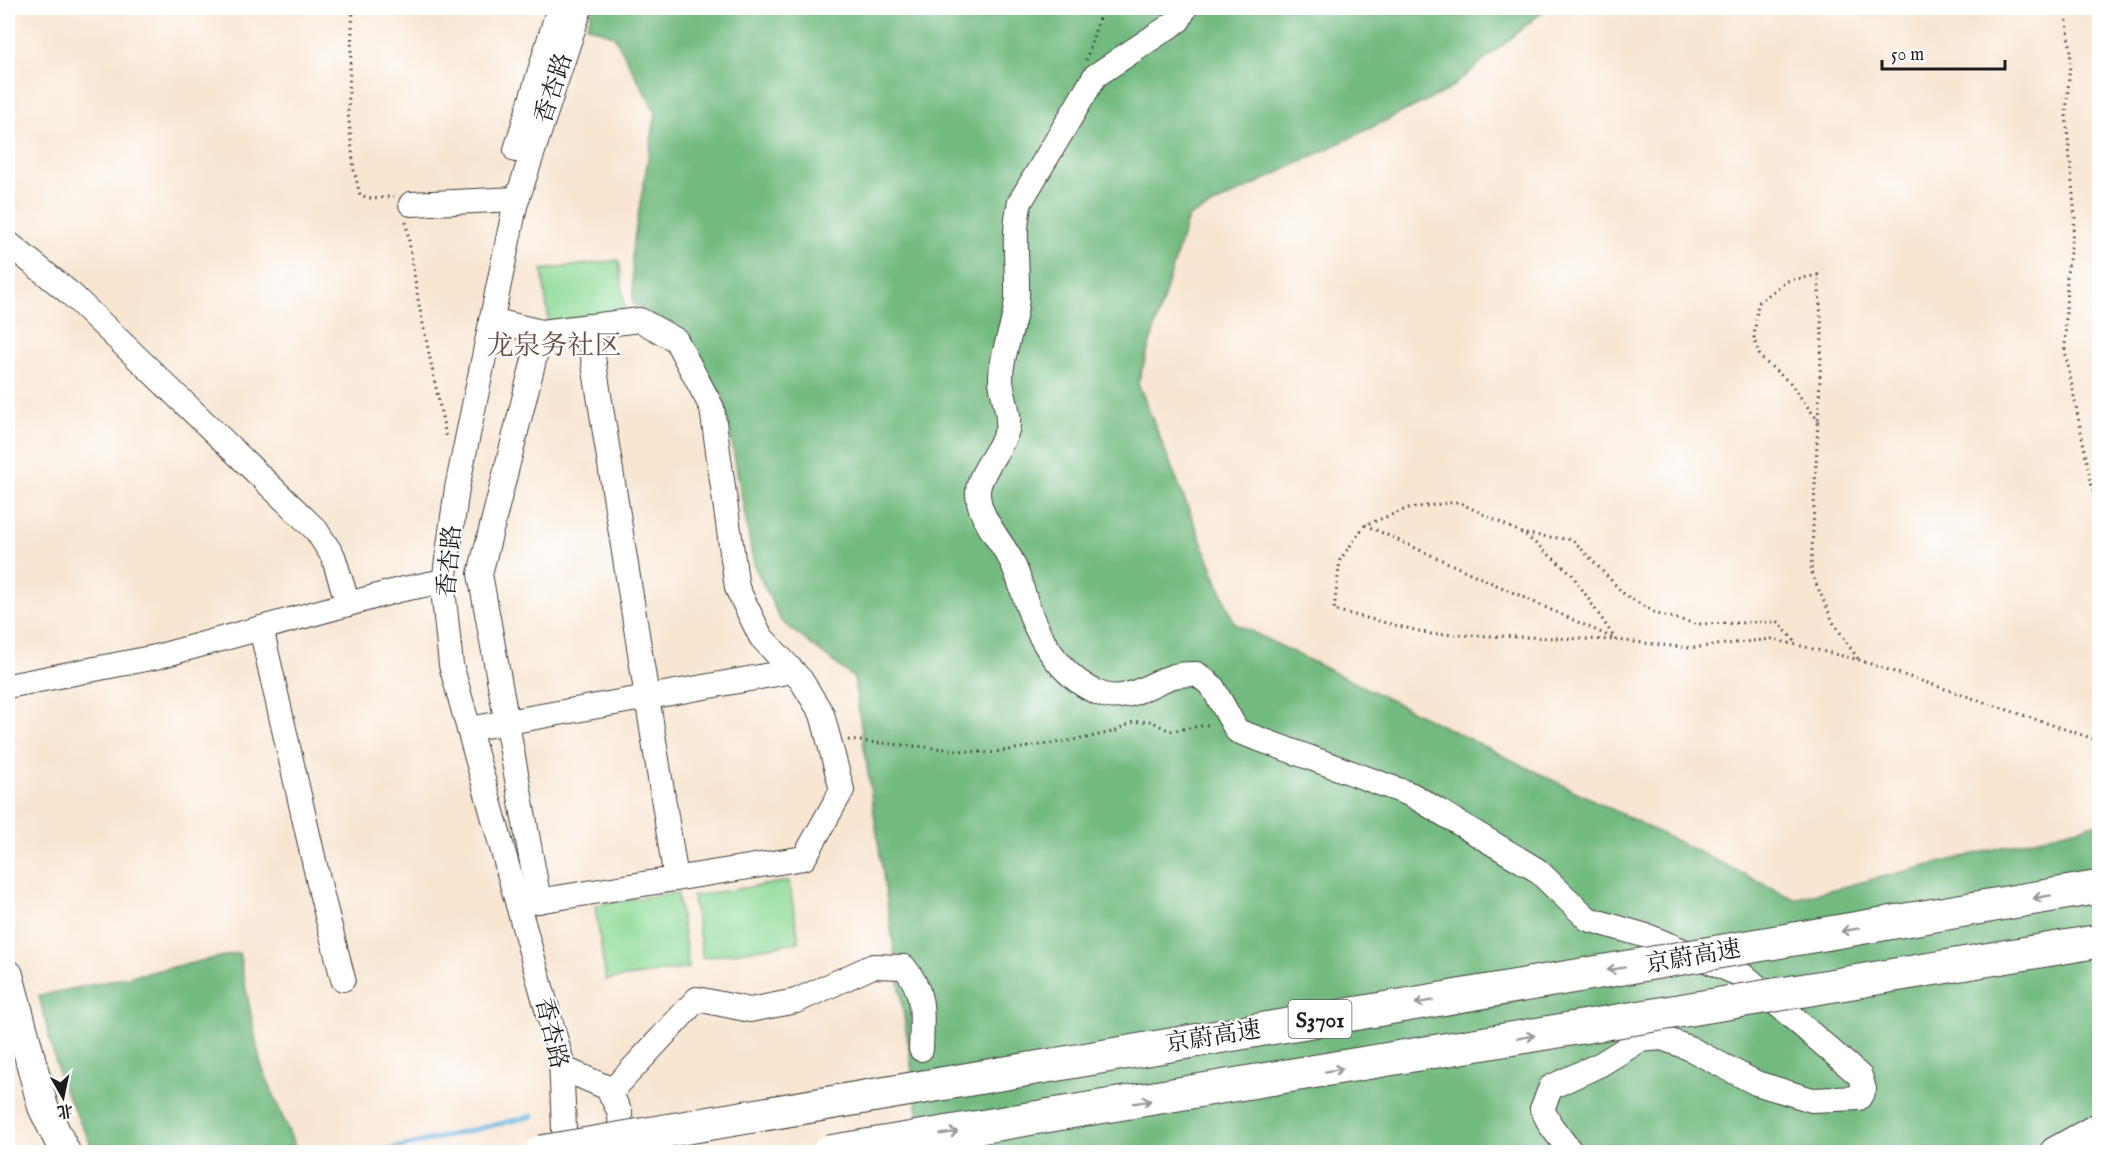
<svg xmlns="http://www.w3.org/2000/svg" width="2107" height="1160" viewBox="0 0 2107 1160" font-family="'IM FELL English','Noto Serif SC',serif">
	<style>
		.green { fill: #8eda97; stroke: #557b5a; stroke-width: 1.5 }
		.forest { fill: #72ba80; stroke: #476b4e; stroke-width: 1.5 }
		.lines { fill: none; stroke-linecap: round; stroke-linejoin: round }
		.stream { stroke: #61b0db; stroke-width: 5 }
		.minor-casing { stroke: #3d3a37; stroke-width: 26 }
		.major-casing { stroke: #3d3a37; stroke-width: 32 }
		.path { stroke: #3d3a37; stroke-width: 3; stroke-dasharray: 1.5 4.5; stroke-linecap: butt }
		.minor { stroke: #fff; stroke-width: 24 }
		.major { stroke: #fff; stroke-width: 30 }
		.highway-bridge-casing { stroke: #3d3a37; stroke-width: 35; stroke-linecap: butt }
		.highway-bridge { stroke: #fff; stroke-width: 33 }
		.oneway { stroke: #999 }
		.labels { text-anchor: middle; stroke-width: 4.5; stroke-linejoin: round; paint-order: stroke }
		.shield { fill: #fff; stroke: #606060; stroke-width: 1.5 }
		.shield-label { font-size: 22px; font-weight: bold; fill: #1c1c1c }
		.street-label { font-size: 24px; fill: #1c1c1c; stroke: #fff }
		.quarter-label { font-size: 27px; fill: #694d41; stroke: #fff }
	</style>
	<rect width="100%" height="100%" fill="#fff"/>
	<filter id="ink" filterUnits="userSpaceOnUse"><feTurbulence type="fractalNoise" baseFrequency=".0167" numOctaves="2"/><feDisplacementMap in="SourceGraphic" scale="12" xChannelSelector="R" yChannelSelector="G"/><feConvolveMatrix kernelMatrix="1 2 1 2 8 2 1 2 1" color-interpolation-filters="sRGB"/></filter>
	<filter id="wash" filterUnits="userSpaceOnUse"><feTurbulence type="fractalNoise" baseFrequency=".008" numOctaves="4" result="noise"/><feDisplacementMap in="SourceGraphic" scale="24" xChannelSelector="R" yChannelSelector="G"/><feGaussianBlur stdDeviation="1.35" result="paint"/><feColorMatrix in="noise" values="0 0 0 0 0 0 0 0 0 0 0 0 0 0 0 0 0 1.4 0 .05"/><feComposite in="paint" operator="in"/></filter>
	<g filter="url(#wash)">
		<rect width="100%" height="100%" fill="#f8e6d3"/>
		<g class="green">
			<polygon points="619,260 625,312 549,322 542,270"/>
			<polygon points="789,881 799,942 703,958 693,896"/>
			<polygon points="677,892 689,968 606,980 595,905"/>
		</g>
		<g class="forest">
			<polygon points="593,8 1547,8 1448,90 1188,217 1138,383 1234,623 1794,899 2099,823 2099,1152 924,1152 854,678 781,621 754,565 724,399 685,336 633,303 632,250 656,113 614,36 587,26"/>
			<polygon points="239,953 260,1062 295,1147 268,1152 95,1152 61,1083 39,996"/>
		</g>
		<g class="lines">
			<polyline class="stream" points="379,1152 533,1116"/>
		</g>
	</g>
	<g filter="url(#ink)">
		<g class="lines">
			<defs>
				<g id="minor">
					<path d="M1185,8L1179,20L1095,76L1020,202C1012,235 1018,264 1017,297C1016,324 1002,349 1001,376C1000,394 1012,412 1007,430C1003,447 979,472 978,491C977,516 1000,539 1011,560C1019,575 1022,591 1028,607C1039,642 1065,680 1101,694C1126,704 1152,682 1174,676C1181,674 1190,674 1197,674L1212,686L1237,731L1412,795L1537,870L1588,919L1650,937L1746,977L1860,1076L1864,1089L1859,1098L1812,1100L1756,1083L1689,1048L1662,1038L1640,1040L1601,1064L1551,1087L1542,1109L1551,1126L1571,1152"/>
					<polyline points="516,150 559,8"/>
					<polyline points="411,204 517,199"/>
					<polyline points="8,243 72,295 316,530 333,556 348,604"/>
					<polyline points="491,320 541,332 640,320 676,340 712,408 737,588 761,637 801,680 822,714 842,790 804,858 519,904"/>
					<polyline points="588,326 676,879"/>
					<polyline points="261,628 321,892 343,979"/>
					<polyline points="8,686 156,657 399,590 444,581"/>
					<polyline points="469,729 793,671"/>
					<polyline points="539,901 480,574 541,332"/>
					<polyline points="562,1068 608,1088 620,1113 621,1152"/>
					<path d="M610,1093L697,999L750,1010L796,1001L873,966L904,967C926,992 922,1018 921,1049"/>
					<polyline points="565,1152 561,1059 451,665 443,589 457,488 515,206 580,8"/>
				</g>
				<g id="major">
					<polyline points="8,975 43,1107 65,1152"/>
					<polyline points="2055,1152 2100,1127"/>
				</g>
			</defs>
			<use href="#minor" class="minor-casing"/>
			<use href="#major" class="major-casing"/>
			<g class="path">
				<polyline points="353,8 348,112 354,170 360,195 373,199 394,196"/>
				<polyline points="2065,8 2071,52 2066,114 2075,218 2067,274 2065,351 2095,502 2100,507"/>
				<polyline points="1086,60 1102,8"/>
				<polyline points="406,222 419,305 446,436"/>
				<polyline points="1819,422 1790,383 1760,357 1754,337 1758,303 1787,281 1818,275 1822,334 1811,572 1833,622 1858,659"/>
				<polyline points="1365,525 1615,639"/>
				<polyline points="1526,534 1573,540 1625,595 1657,614 1697,624 1778,622 1797,644"/>
				<polyline points="1616,640 1571,573 1524,534 1458,502 1409,508 1365,525 1340,560 1334,610 1431,634 1616,640 1690,648 1772,639 1859,660 2100,741"/>
				<polyline points="848,740 989,753 1086,738 1116,731 1133,722 1151,721 1170,731 1212,724"/>
			</g>
			<use href="#minor" class="minor"/>
			<use href="#major" class="major"/>
			<defs>
				<g id="highway-bridge">
					<polyline points="541,1152 2100,887"/>
					<polyline points="829,1152 2100,941"/>
				</g>
			</defs>
			<use href="#highway-bridge" class="highway-bridge-casing"/>
			<use href="#highway-bridge" class="highway-bridge"/>
		</g>
		<defs><path id="oneway-shaft" d="M-6 0H5M1.5-3L5.5 0L1.5 3" fill="none" stroke-width="1.6" stroke-linecap="round" stroke-linejoin="round" transform="scale(1.5)"/></defs>
		<g class="oneway">
			<use href="#oneway-shaft" transform="translate(2042 897) rotate(170)"/>
			<use href="#oneway-shaft" transform="translate(1850 930) rotate(170)"/>
			<use href="#oneway-shaft" transform="translate(1616 969) rotate(170)"/>
			<use href="#oneway-shaft" transform="translate(1424 1002) rotate(170)"/>
			<use href="#oneway-shaft" transform="translate(1526 1037) rotate(-10)"/>
			<use href="#oneway-shaft" transform="translate(1334 1070) rotate(-10)"/>
			<use href="#oneway-shaft" transform="translate(1142 1102) rotate(-9)"/>
			<use href="#oneway-shaft" transform="translate(949 1133) rotate(-9)"/>
		</g>
	</g>
	<g class="labels">
		<rect class="shield" x="1288.5" y="1000" width="63" height="38" rx="4.5"/>
		<g class="shield-label">
			<text x="1320" y="1027">S3701</text>
		</g>
		<g class="street-label">
			<text transform="translate(553 88) rotate(-72)" y="8">香杏路</text>
			<text transform="translate(449 561) rotate(-85)" y="8">香杏路</text>
			<text transform="translate(1693 956) rotate(-10)" y="8">京蔚高速</text>
			<text transform="translate(552 1033) rotate(77)" y="8">香杏路</text>
			<text transform="translate(1213 1036) rotate(-9)" y="8">京蔚高速</text>
		</g>
		<g class="quarter-label">
			<text x="554" y="354">龙泉务社区</text>
		</g>
	</g>
	<rect width="2107" height="1160" fill="none" stroke="#fff" stroke-width="30"/>
	<g transform="translate(63 1097) rotate(171)" stroke="#ffffff" stroke-width="4.5" paint-order="stroke">
	<path d="M0-4.5L10 22L0 15L-10 22Z" fill="#1c1c1c"/>
	<text y="-9" font-size="16" font-weight="bold" text-anchor="middle" fill="#1c1c1c">北</text>
	</g>
	<path d="M1882 60v9h123v-9" fill="none" stroke="#1c1c1c" stroke-width="3"/>
	<text x="1891" y="60" font-size="18" fill="#1c1c1c" stroke="#ffffff" stroke-width="4.5" paint-order="stroke">50 m</text>
</svg>
